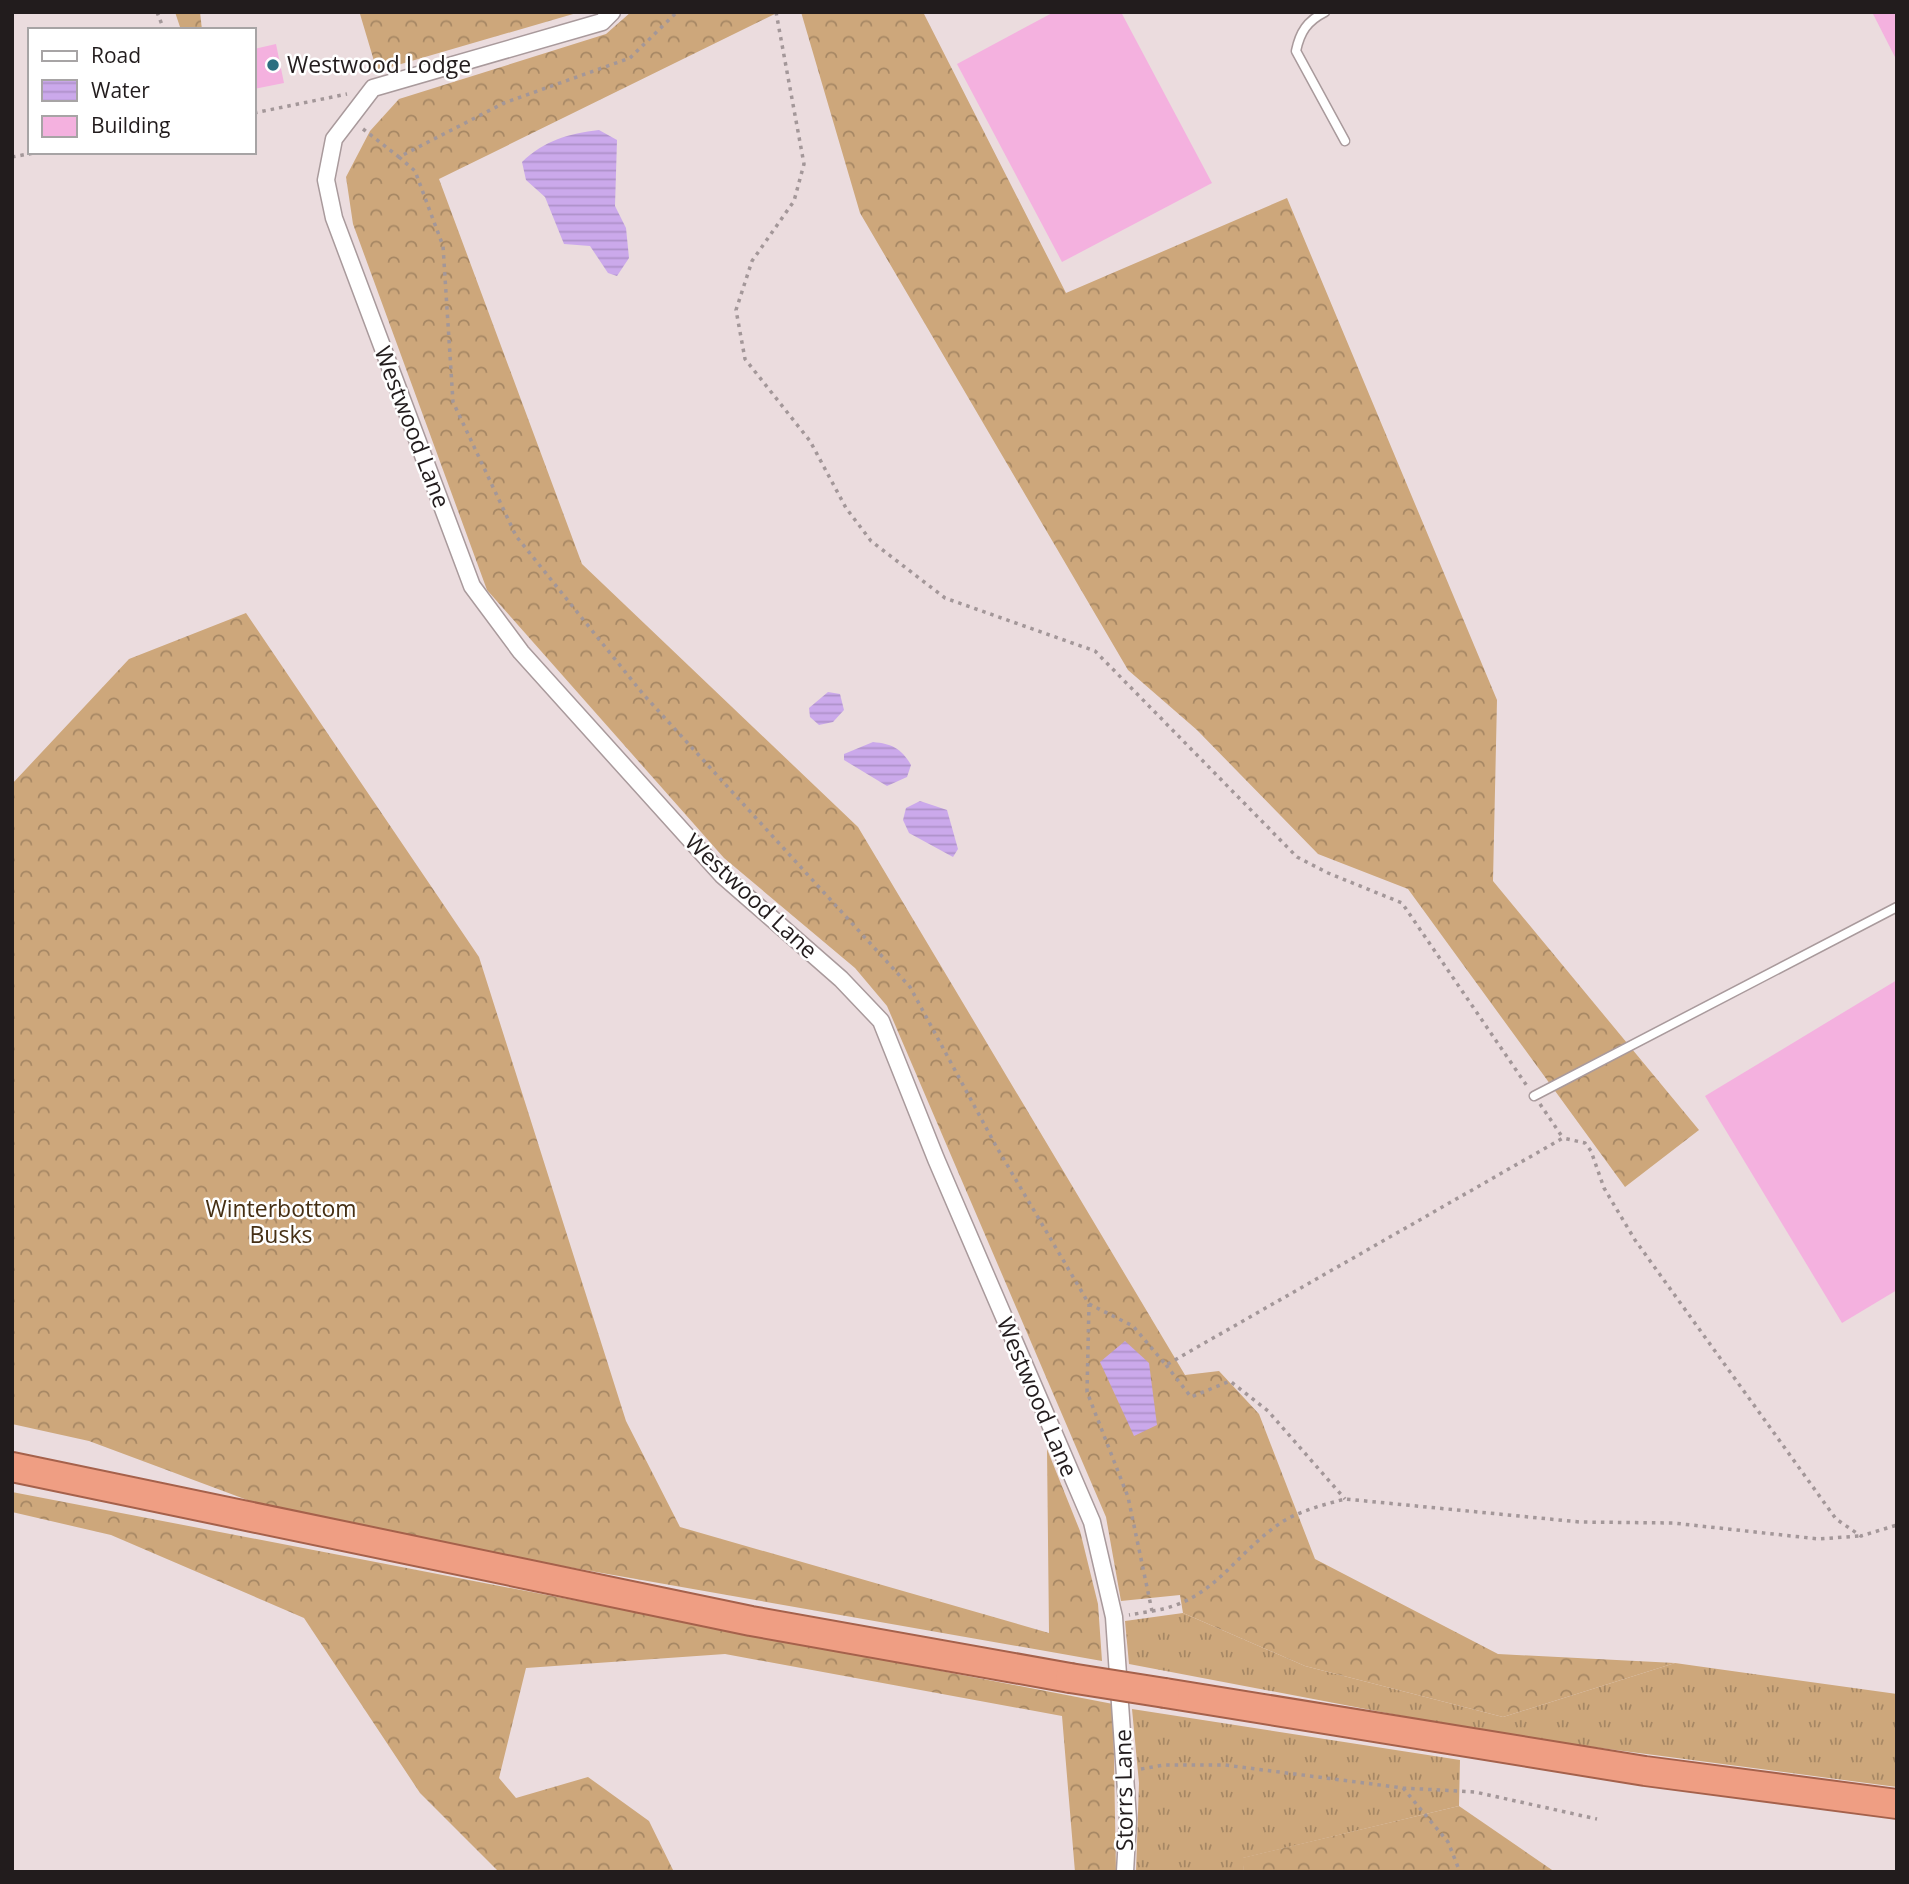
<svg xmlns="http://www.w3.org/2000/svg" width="1909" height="1884" viewBox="0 0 1909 1884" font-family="'Open Sans',sans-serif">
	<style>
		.grass { fill: url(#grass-tufts) }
		.forest { fill: url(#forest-crowns) }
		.water { fill: url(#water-rules) }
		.building { fill: #f4b1df }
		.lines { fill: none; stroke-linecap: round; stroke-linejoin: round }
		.service-casing { stroke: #a99a9c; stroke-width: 11 }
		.minor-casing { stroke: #a99a9c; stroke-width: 19 }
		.trunk-casing { stroke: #a5614b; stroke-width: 32 }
		.path { stroke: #a39799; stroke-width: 3.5; stroke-dasharray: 3.5 5; stroke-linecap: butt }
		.service { stroke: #fff; stroke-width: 8 }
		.minor { stroke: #fff; stroke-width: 16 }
		.trunk { stroke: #ef9e83; stroke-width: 28 }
		.trunk-bridge-casing { stroke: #a5614b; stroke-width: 32; stroke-linecap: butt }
		.trunk-bridge { stroke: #ef9e83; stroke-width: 28 }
		.poi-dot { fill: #2b6f80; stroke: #fff; stroke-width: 2.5 }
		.labels { text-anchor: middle; stroke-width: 5; stroke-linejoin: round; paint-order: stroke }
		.poi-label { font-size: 23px; fill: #221c1d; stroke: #fff; text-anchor: start }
		.street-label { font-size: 23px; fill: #221c1d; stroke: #fff }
		.park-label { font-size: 23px; fill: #452f14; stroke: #fff }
	</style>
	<defs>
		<pattern id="grass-tufts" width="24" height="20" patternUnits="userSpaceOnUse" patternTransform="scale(1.75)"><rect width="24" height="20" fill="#cda77b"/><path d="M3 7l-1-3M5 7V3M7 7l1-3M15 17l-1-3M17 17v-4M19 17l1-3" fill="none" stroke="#a68764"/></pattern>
		<pattern id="forest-crowns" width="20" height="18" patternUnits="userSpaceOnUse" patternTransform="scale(1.75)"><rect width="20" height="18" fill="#cda77b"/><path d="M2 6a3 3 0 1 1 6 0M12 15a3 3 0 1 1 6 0" fill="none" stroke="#a68764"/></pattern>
		<pattern id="water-rules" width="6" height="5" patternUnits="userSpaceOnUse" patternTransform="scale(1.75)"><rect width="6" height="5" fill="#cba9eb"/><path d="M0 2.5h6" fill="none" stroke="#ae91c9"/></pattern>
	</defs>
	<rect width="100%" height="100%" fill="#ebdcde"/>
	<g class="grass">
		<polygon points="1183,1613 1305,1666 1503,1717 1675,1663 1897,1694 1897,1787 1502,1735 1129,1664 1125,1621"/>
		<polygon points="1132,1709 1460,1760 1459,1806 1243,1858 1244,1872 1136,1872 1139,1783"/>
	</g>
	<g class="forest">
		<polygon points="175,12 200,12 202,30 181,30"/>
		<polygon points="356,12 580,12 377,71 360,14"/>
		<polygon points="631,12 779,12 439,179 582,564 858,827 1185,1375 1219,1371 1259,1414 1315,1559 1498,1654 1675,1663 1503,1717 1305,1666 1183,1613 1180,1595 1121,1601 1106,1517 887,1006 855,968 724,858 487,590 353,224 346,177 370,131 399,99 606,34"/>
		<polygon points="801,12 923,12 1066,293 1287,198 1497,700 1493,881 1699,1130 1625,1187 1408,889 1318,854 1197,730 1128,670 860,213"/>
		<polygon points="246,613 479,957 626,1421 680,1527 1049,1633 1047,1449 1080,1531 1098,1604 1102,1661 511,1557 258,1504 89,1441 12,1424 12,784 129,659"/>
		<polygon points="12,1492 1113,1704 1116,1872 1075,1872 1062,1716 725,1654 526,1668 499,1778 516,1798 588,1777 649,1821 674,1872 499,1872 420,1793 304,1618 111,1535 12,1512"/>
		<polygon points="1459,1806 1555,1872 1244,1872 1242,1858"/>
	</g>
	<g class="water">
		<path d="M599,130L617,140L615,206L626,228L629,258L617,276L608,273L590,246L564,244L545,197L526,180L522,162C545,140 568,134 599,130Z"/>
		<polygon points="828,692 840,694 844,710 833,722 819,725 810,717 809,708"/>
		<path d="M873,742C892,744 901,748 911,765L907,777L887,786L844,760V754Z"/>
		<polygon points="920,801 947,810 958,849 953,857 909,833 903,820 906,808"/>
		<polygon points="1125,1341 1149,1363 1157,1425 1134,1436 1100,1362"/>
	</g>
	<g class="building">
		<polygon points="1054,12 1121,12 1212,183 1062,262 957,64"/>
		<polygon points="1872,12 1897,12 1897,61"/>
		<polygon points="276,44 284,83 254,89 254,49"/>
		<polygon points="1897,980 1897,1290 1842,1323 1705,1096"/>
	</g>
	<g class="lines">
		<defs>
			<g id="service">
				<path d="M1325,12C1307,21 1300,32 1296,51L1345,141"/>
				<polyline points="1534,1096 1897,907"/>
			</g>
			<polyline id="minor" points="612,12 602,22 373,88 334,139 326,180 334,218 472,586 521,652 722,875 841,979 881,1021 936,1159 1092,1522 1114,1617 1128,1819 1125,1872"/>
			<g id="trunk">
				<polyline points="12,1467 751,1621 1070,1678"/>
				<polyline points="1165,1693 1645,1771 1897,1804"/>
			</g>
		</defs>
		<use href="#service" class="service-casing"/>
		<use href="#minor" class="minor-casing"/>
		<use href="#trunk" class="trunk-casing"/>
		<g class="path">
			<polyline points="157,12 164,30"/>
			<polyline points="776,12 804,164 794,201 752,261 736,310 745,359 810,441 846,508 871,541 945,598 1095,651 1297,857 1328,873 1402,903 1527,1086"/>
			<polyline points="254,113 347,94"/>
			<polyline points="363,129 399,157 504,103 630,58 677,12"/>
			<polyline points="12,157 39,152"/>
			<polyline points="399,157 415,171 443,246 453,402 516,536 643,694 910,987 996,1146 1089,1304 1087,1392 1128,1497 1152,1611 1129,1615"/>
			<polyline points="1540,1104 1563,1138"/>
			<polyline points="1089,1304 1133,1326 1166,1365 1563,1138 1585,1143 1591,1151 1604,1188 1635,1240 1836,1519 1861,1536 1897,1525"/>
			<polyline points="1166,1365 1191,1397 1230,1381 1268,1411 1345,1499"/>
			<path d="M1152,1611C1213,1602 1233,1556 1279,1524C1298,1511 1323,1505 1345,1499L1580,1522L1673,1523L1819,1539L1859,1536"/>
			<polyline points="1141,1769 1164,1765 1225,1765 1403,1788 1475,1792 1597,1819"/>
			<polyline points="1403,1788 1448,1842 1460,1872"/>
		</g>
		<use href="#service" class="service"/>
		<use href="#minor" class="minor"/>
		<use href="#trunk" class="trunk"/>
		<defs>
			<polyline id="trunk-bridge" points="1070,1678 1165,1693"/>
		</defs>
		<use href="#trunk-bridge" class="trunk-bridge-casing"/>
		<use href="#trunk-bridge" class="trunk-bridge"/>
	</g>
	<circle class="poi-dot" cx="273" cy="65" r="7"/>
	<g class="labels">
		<g class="poi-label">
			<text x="287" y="73">Westwood Lodge</text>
		</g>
		<g class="street-label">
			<text transform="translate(412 427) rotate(69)" y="8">Westwood Lane</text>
			<text transform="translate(751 896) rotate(43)" y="8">Westwood Lane</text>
			<text transform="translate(1037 1397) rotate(67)" y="8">Westwood Lane</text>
			<text transform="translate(1124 1790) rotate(-91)" y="8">Storrs Lane</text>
		</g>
		<g class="park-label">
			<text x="281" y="1217">Winterbottom<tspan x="281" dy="26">Busks</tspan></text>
		</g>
	</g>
	<rect width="1909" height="1884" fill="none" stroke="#221c1d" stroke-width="28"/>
	<rect x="28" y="28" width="228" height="126" fill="#ffffff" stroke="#a7a4a5" stroke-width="2"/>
	<rect x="42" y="51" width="35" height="10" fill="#ffffff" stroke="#a7a4a5" stroke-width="2"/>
	<text x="91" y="63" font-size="21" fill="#221c1d">Road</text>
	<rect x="42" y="80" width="35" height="21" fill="url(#water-rules)" stroke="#a7a4a5" stroke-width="2"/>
	<text x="91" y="98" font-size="21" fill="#221c1d">Water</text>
	<rect x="42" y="116" width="35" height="21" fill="#f4b1df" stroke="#a7a4a5" stroke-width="2"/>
	<text x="91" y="133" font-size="21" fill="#221c1d">Building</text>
</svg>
